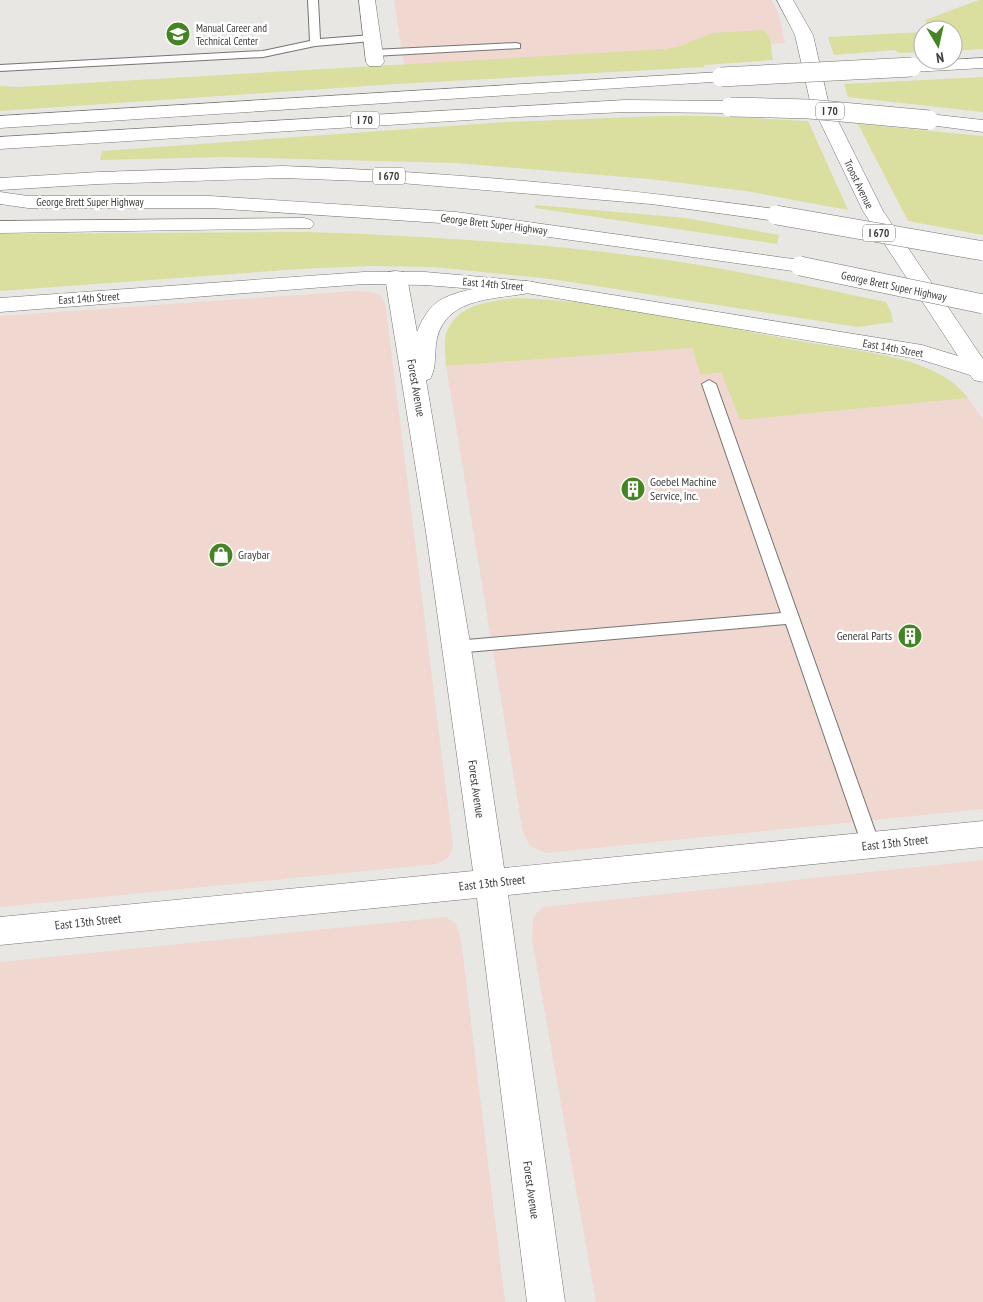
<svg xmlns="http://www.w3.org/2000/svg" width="983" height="1302" viewBox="0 0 983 1302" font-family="'PT Sans Narrow',sans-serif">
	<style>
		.industrial { fill: #f0d7d0 }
		.green { fill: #dade9e }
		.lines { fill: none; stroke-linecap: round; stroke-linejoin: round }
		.lane-casing { stroke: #767572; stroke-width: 2 }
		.street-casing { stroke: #767572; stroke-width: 1 }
		.secondary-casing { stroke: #767572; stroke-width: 1 }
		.highway-casing { stroke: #767572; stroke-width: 1 }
		.lane { fill: #fff; fill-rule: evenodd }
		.street { fill: #fff; fill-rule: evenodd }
		.secondary { fill: #fff; fill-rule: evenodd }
		.highway { fill: #fff; fill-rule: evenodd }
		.highway-bridge-casing { stroke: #767572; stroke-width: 20; stroke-linecap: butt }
		.highway-bridge { stroke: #fff; stroke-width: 19 }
		.labels { text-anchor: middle; stroke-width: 5; stroke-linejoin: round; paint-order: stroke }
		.far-poi-label { font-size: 11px; fill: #3d3c3b; stroke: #fff; text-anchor: start }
		.shield { fill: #fff; stroke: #777676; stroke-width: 1 }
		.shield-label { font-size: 11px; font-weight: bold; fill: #3d3c3b }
		.far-street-label { font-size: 11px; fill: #3d3c3b; stroke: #fff }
		.street-label { font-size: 12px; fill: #3d3c3b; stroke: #fff }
		.poi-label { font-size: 12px; fill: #3d3c3b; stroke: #fff; text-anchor: start }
	</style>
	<rect width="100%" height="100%" fill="#e9e7e4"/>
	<g class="industrial">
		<polygon points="394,0 772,0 779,15 785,43 404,65"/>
		<polygon points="355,291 371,292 380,295 385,302 453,846 448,858 437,864 0,907 0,316"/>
		<polygon points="692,348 721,372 740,420 968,398 983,419 983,809 546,853 530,846 523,833 446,366"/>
		<polygon points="983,860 983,1302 596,1302 532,940 533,917 543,907"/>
		<polygon points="446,917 456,924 461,940 505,1302 0,1302 0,962"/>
	</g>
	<g class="green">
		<polygon points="979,0 983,0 983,49 953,51 953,30 930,30 925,20"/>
		<polygon points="764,30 770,39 773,60 704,65 704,67 396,84 0,111 0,86 17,87 666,49 681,46 713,33"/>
		<polygon points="923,32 923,52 899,53 895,50 834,55 828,37"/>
		<polygon points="983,77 983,112 848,97 844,84"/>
		<polygon points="662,116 708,116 808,121 848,210 746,191 650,179 455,163 225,157 100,160 102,151 506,122"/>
		<polygon points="858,124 983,136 983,235 908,221"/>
		<polygon points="536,205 686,218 779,235 777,244 535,208"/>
		<path d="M306,232C431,236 557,244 681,262C749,273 817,287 886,302L891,312L893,322L858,327L551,279L434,267L369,266L299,269L0,291V234Z"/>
		<path d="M517,298C611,301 706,324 799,341C839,348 893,353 929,369C945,376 958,385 968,398L740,420L721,372L701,375L692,348L446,366C446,357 444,347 445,339C451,305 489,301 517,298Z"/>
	</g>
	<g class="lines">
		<defs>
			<g id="lane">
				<polygon points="308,0 318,0 320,39 372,35 377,38 372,41 315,46 263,57 0,71 0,65 263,51 310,41"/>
				<polygon points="516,43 520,44 520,48 373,56 368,53 373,50"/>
				<polygon points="709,380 716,384 880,845 877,850 871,853 865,850 862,845 786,624 455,653 449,651 447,647 449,643 455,641 781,613 702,384"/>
			</g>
			<g id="street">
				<polygon points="359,0 375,0 384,62 381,66 369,66 366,62"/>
				<path d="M396,271L404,272L407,277L417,332C421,322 427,310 436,303C455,288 502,285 526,281L534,282L537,287L534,292C498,300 448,295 437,338C434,351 437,368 430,379L426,380L473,661L504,868L983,821V847L508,895L565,1302H527L477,898L0,945V917L473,871L426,532L385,277L388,272Z"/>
			</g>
			<polygon id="secondary" points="777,0 793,0 813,35 828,101 883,211 983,359 983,382 974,380 970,375 919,359 526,293 425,285 364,284 0,312 0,298 364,272 425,272 526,281 922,345 958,356 863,211 810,101 795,35"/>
			<g id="highway">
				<polygon points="983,58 983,68 912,72 906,71 903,67 906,63 912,62"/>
				<polygon points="721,72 727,73 730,77 727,81 0,128 0,116"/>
				<polygon points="625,100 730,101 737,103 739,107 737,111 730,113 625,112 517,117 0,149 0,137"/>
				<polygon points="929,114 983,120 983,132 922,124 920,120 922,116"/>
				<path d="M283,166C448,172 612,187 776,209L783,211L786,215L783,219L776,221L651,204L389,182L283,178L99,184L0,190V178L99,172Z"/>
				<polygon points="0,192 28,196 210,196 456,212 800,260 807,262 811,266 807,270 800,272 456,224 210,208 28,208 0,204"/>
				<polygon points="304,218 311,220 314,224 311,228 0,233 0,221"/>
			</g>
		</defs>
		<use href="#lane" class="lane-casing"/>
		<use href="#street" class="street-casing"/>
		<use href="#secondary" class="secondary-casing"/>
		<use href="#highway" class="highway-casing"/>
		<use href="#lane" class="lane"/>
		<use href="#street" class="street"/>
		<use href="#secondary" class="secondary"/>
		<use href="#highway" class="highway"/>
		<defs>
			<g id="highway-bridge">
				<polyline points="721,77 912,67"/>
				<polyline points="730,107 809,109 929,120"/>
				<polyline points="776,215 983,251"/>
				<polyline points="800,266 983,304"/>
			</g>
		</defs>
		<use href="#highway-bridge" class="highway-bridge-casing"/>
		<use href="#highway-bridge" class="highway-bridge"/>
	</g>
	<defs>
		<symbol id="school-disc" viewBox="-11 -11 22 22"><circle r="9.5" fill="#458424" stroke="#fff"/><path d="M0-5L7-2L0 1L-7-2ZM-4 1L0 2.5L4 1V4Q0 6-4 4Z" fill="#fff"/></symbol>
		<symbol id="building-disc" viewBox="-11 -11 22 22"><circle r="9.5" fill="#458424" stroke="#fff"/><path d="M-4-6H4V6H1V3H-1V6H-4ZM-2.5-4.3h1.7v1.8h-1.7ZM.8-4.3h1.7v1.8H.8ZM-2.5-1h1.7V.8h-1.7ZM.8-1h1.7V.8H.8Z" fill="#fff"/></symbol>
		<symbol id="shop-disc" viewBox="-11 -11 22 22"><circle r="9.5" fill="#458424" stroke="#fff"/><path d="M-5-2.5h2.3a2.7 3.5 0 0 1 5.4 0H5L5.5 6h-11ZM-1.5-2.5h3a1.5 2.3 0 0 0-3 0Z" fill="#fff"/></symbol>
	</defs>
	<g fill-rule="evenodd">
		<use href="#school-disc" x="164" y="20" width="28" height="28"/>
		<use href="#building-disc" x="619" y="475" width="28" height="28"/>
		<use href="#shop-disc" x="207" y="541" width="28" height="28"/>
		<use href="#building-disc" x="896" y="622" width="28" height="28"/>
	</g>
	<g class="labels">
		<g class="far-poi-label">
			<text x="196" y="32">Manual Career and<tspan x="196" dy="13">Technical Center</tspan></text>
		</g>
		<g class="shield">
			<rect x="816" y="102.5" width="28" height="17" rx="4"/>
			<rect x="351" y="111.5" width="28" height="17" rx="4"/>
			<rect x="373" y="167.5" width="32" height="17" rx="4"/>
			<rect x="863" y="224.5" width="32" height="17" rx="4"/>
		</g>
		<g class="shield-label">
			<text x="830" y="115">I 70</text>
			<text x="365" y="124">I 70</text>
			<text x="389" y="180">I 670</text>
			<text x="879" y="237">I 670</text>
		</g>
		<g class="far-street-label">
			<text transform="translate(859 184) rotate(64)" y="4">Troost Avenue</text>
			<text x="90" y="206">George Brett Super Highway</text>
			<text transform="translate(494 224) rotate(7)" y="4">George Brett Super Highway</text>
			<text transform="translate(493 284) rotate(5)" y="4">East 14th Street</text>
			<text transform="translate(894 286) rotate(12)" y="4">George Brett Super Highway</text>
			<text transform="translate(89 298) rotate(-4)" y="4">East 14th Street</text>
			<text transform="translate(893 348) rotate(10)" y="4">East 14th Street</text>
		</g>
		<g class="street-label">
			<text transform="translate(416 388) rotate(80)" y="4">Forest Avenue</text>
			<text transform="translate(476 789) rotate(82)" y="4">Forest Avenue</text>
			<text transform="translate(895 843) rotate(-6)" y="4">East 13th Street</text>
			<text transform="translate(492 883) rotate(-6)" y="4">East 13th Street</text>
			<text transform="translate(88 922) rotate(-6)" y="4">East 13th Street</text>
			<text transform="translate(531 1190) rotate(82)" y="4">Forest Avenue</text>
		</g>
		<g class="poi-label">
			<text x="650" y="486">Goebel Machine<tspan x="650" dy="14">Service, Inc.</tspan></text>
			<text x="238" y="559">Graybar</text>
			<text x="892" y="640" text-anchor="end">General Parts</text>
		</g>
	</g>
	<g transform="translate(938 45) rotate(171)"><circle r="24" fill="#ffffff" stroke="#b1b1b1"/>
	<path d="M0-4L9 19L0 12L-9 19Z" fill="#458424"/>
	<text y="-8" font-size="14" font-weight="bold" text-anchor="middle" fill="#3d3c3b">N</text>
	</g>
</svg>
